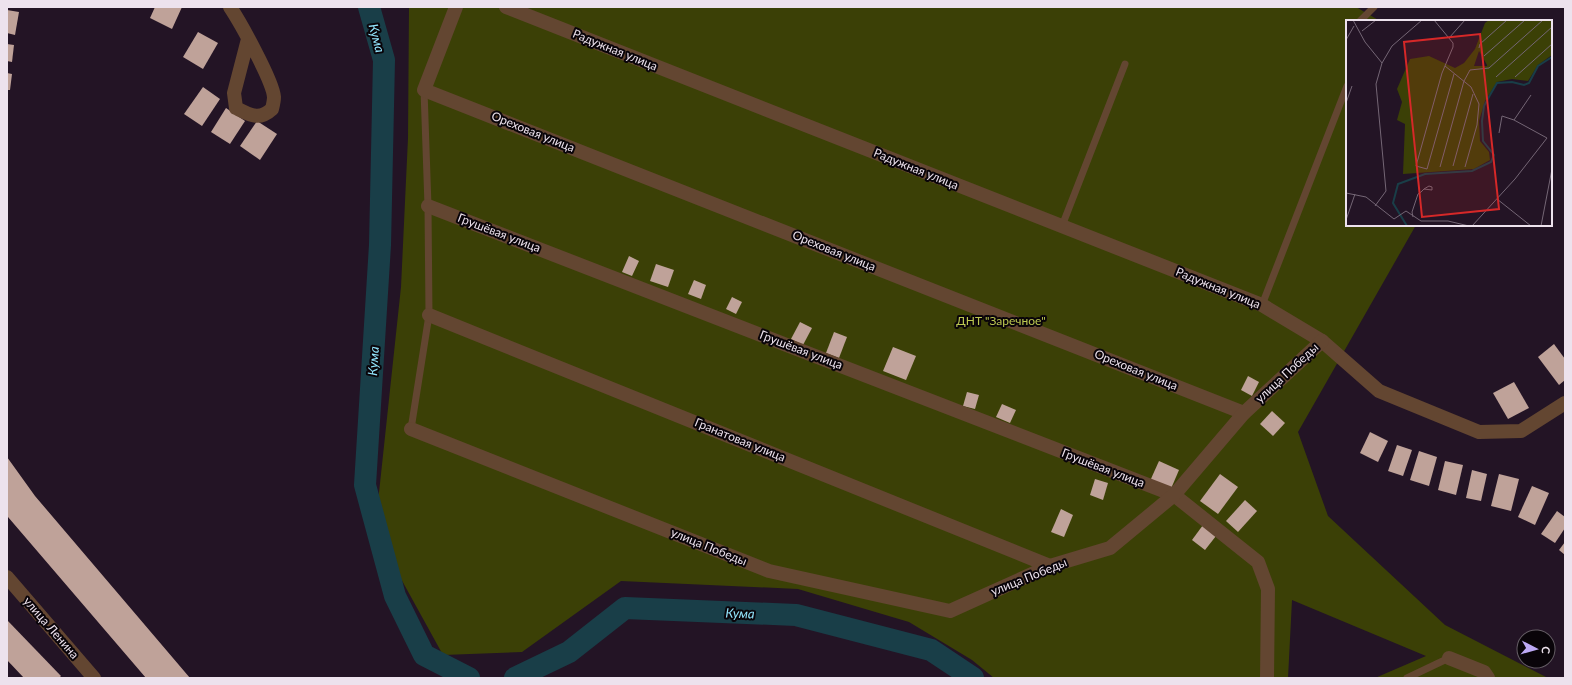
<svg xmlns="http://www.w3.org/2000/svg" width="1572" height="685" viewBox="0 0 1572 685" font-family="Lato,sans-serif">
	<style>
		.green { fill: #3b4006 }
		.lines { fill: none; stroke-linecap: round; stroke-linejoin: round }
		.river { stroke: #193e48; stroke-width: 22 }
		.building { fill: #bfa299 }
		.service { stroke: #634631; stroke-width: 7 }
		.minor { stroke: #634631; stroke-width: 14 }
		.labels { text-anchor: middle; stroke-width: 4; stroke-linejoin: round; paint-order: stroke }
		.street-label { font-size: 12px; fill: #ede2ed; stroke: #090409 }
		.park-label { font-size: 12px; fill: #bcc851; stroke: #090409 }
		.water-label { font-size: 13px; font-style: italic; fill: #92e4fc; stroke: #090409 }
		.inset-river { fill: none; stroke: #193e48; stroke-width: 2 }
		.inset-road { fill: none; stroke: #746675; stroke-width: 1 }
		.view { fill: #d62828; fill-opacity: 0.15; stroke: #d62828; stroke-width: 2 }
		.inset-edge { fill: none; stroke: #ede2ed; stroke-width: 2 }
	</style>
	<rect width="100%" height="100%" fill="#231425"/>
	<polygon class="green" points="409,7 1356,7 1380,21 1347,21 1347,225 1416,225 1298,432 1328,516 1445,625 1548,678 1375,678 1426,656 1292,600 1288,678 994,678 972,660 909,622 798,589 621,581 522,652 443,655 400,577 378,502 401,287 408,138"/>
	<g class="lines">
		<g class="river">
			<polyline points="369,7 384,60 380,245 365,485 395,596 424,655 469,678"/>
			<polyline points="515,678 569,652 625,608 796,615 931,650 973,678"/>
		</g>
	</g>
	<g class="building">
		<polygon points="155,7 182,7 172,29 150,18"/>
		<polygon points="7,10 19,12 15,35 7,33"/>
		<polygon points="198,32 218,43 203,69 183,57"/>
		<polygon points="7,44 14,45 12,62 7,61"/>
		<polygon points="7,73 12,74 10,90 7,90"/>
		<polygon points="203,87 220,99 202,126 184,114"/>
		<polygon points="226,108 245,121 230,144 211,132"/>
		<polygon points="257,121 277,134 260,160 240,146"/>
		<polygon points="629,256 639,261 632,276 622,272"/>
		<polygon points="656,264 674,270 668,287 650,281"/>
		<polygon points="694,280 706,285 701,299 688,294"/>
		<polygon points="732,297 742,302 736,314 726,309"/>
		<polygon points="800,322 812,328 803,345 791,339"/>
		<polygon points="834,332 847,337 839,358 826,353"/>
		<polygon points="1554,344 1565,359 1565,380 1559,385 1538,357"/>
		<polygon points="893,347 916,356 906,380 883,371"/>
		<polygon points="1248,376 1259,382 1252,396 1241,390"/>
		<polygon points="1514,382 1529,408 1508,419 1493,393"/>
		<polygon points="967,392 979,395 975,409 963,406"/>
		<polygon points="1002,404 1016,410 1010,423 996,417"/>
		<polygon points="1272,411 1285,423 1273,436 1260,424"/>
		<polygon points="1370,432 1388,441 1378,462 1360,453"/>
		<polygon points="1397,445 1412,450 1403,476 1388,471"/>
		<polygon points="1419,451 1437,457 1429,486 1410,480"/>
		<polygon points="7,457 35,496 190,678 146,678 8,517"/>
		<polygon points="1159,461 1179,470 1170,491 1150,481"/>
		<polygon points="1445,461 1463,465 1456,495 1438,490"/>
		<polygon points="1472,470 1487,474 1481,501 1466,498"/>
		<polygon points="1220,474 1238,487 1218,514 1200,501"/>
		<polygon points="1499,474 1519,479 1511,511 1491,506"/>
		<polygon points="1095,479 1108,483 1103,500 1090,495"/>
		<polygon points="1532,486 1549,493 1535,525 1518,517"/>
		<polygon points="1245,500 1257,511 1238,532 1226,521"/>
		<polygon points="1061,509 1073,515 1064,537 1051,532"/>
		<polygon points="1557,511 1565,517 1565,528 1555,543 1541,534"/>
		<polygon points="1203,525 1216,536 1205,550 1192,540"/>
		<polygon points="1565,542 1565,555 1559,550"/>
		<polygon points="7,620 61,676 59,678 24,678 7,660"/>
	</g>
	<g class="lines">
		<g class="service">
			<polyline points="1360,21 1374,7"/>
			<polyline points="1062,226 1125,64"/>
			<polyline points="1262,305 1347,86"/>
			<polyline points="411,429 429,315 428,206 424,90"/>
			<polyline points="1407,678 1449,658"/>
		</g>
		<g class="minor">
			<path d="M230,7C240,22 273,81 274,97C274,101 273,105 272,109C259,121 250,115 236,108L234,93L248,39"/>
			<polyline points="456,7 424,90 1244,413"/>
			<polyline points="506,7 1262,305 1322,341 1379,391 1479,432 1521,431 1565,403"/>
			<polyline points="428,206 1174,495 1258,562 1268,589 1267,678"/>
			<polyline points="429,315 1050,566"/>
			<polyline points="411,429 769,571 950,611 1050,566 1110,548 1174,495 1244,413 1322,341"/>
			<polyline points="7,577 94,678"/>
			<polyline points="1449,658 1484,672 1488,678"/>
		</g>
	</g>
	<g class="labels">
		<g class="street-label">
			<text transform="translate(615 50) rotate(22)" y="4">Радужная улица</text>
			<text transform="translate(533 132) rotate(22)" y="4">Ореховая улица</text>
			<text transform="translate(916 169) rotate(22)" y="4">Радужная улица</text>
			<text transform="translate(499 233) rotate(21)" y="4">Грушёвая улица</text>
			<text transform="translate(834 251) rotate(22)" y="4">Ореховая улица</text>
			<text transform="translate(1218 288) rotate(22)" y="4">Радужная улица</text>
			<text transform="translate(801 350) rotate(21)" y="4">Грушёвая улица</text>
			<text transform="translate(1136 370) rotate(22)" y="4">Ореховая улица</text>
			<text transform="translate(1287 373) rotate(-43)" y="4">улица Победы</text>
			<text transform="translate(740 440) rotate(22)" y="4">Гранатовая улица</text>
			<text transform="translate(1103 468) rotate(21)" y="4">Грушёвая улица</text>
			<text transform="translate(709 547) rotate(22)" y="4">улица Победы</text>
			<text transform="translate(1029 577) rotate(-22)" y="4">улица Победы</text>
			<text transform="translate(51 628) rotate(49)" y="4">улица Ленина</text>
		</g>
		<g class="park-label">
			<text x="1001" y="325">ДНТ "Заречное"</text>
		</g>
		<g class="water-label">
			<text transform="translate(377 38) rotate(75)" y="5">Кума</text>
			<text transform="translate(373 361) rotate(-86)" y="5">Кума</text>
			<text transform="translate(740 613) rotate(2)" y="5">Кума</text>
		</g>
	</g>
	<g transform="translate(1346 20)">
		<rect width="206" height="206" fill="#231425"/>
		<path d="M143,0H206V35L192,45L182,61L166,59L151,62L139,81L133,101L134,121L143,132L144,140L128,149L57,154L59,104L51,100L56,82L51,69L64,39L83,36L109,48L118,43L129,29L139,3ZM133,31L141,45V46H128Z" fill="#3b4006" fill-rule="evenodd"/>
		<path class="inset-river" d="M61,206L47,183L52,164L79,154L126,151L145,142L148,135L137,121L136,101L138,86L144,75L151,63L166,62L178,65L183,63L192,46L206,37"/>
		<path class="inset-road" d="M7,0L19,22L36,43M88,0L107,23V27L96,53L70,146L81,149L108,54M16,11L30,0M103,18L119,0M0,20L8,6M133,28L134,24L161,0M138,36L179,0M99,46L125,67L133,84L131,105L119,147M150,57L206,7M169,57L206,24M185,75L168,100L201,118M0,83L6,66M153,113L156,96L168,100M107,146L127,74M94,147L118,61L124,50L143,48L197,0M0,173L20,177L48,199L60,191L75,201H102L123,206M151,179L185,206M29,186L40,171L30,64L36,43L46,26L76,0M67,197L66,192L72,174L75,172L78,169L83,166L86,167V170L78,169M0,200L9,174M126,206L169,159L201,118M195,206L206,149"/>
		<path class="view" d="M134,14L153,189L76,197L58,22Z"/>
		<rect width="206" height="206" class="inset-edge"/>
	</g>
	<rect width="1572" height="685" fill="none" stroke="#ede2ed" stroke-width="16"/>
	<g transform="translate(1536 649) rotate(96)"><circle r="19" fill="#090409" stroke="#645d64"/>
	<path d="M0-3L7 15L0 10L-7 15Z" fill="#bda9f5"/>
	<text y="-6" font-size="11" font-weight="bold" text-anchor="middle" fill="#ede2ed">С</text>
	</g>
</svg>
